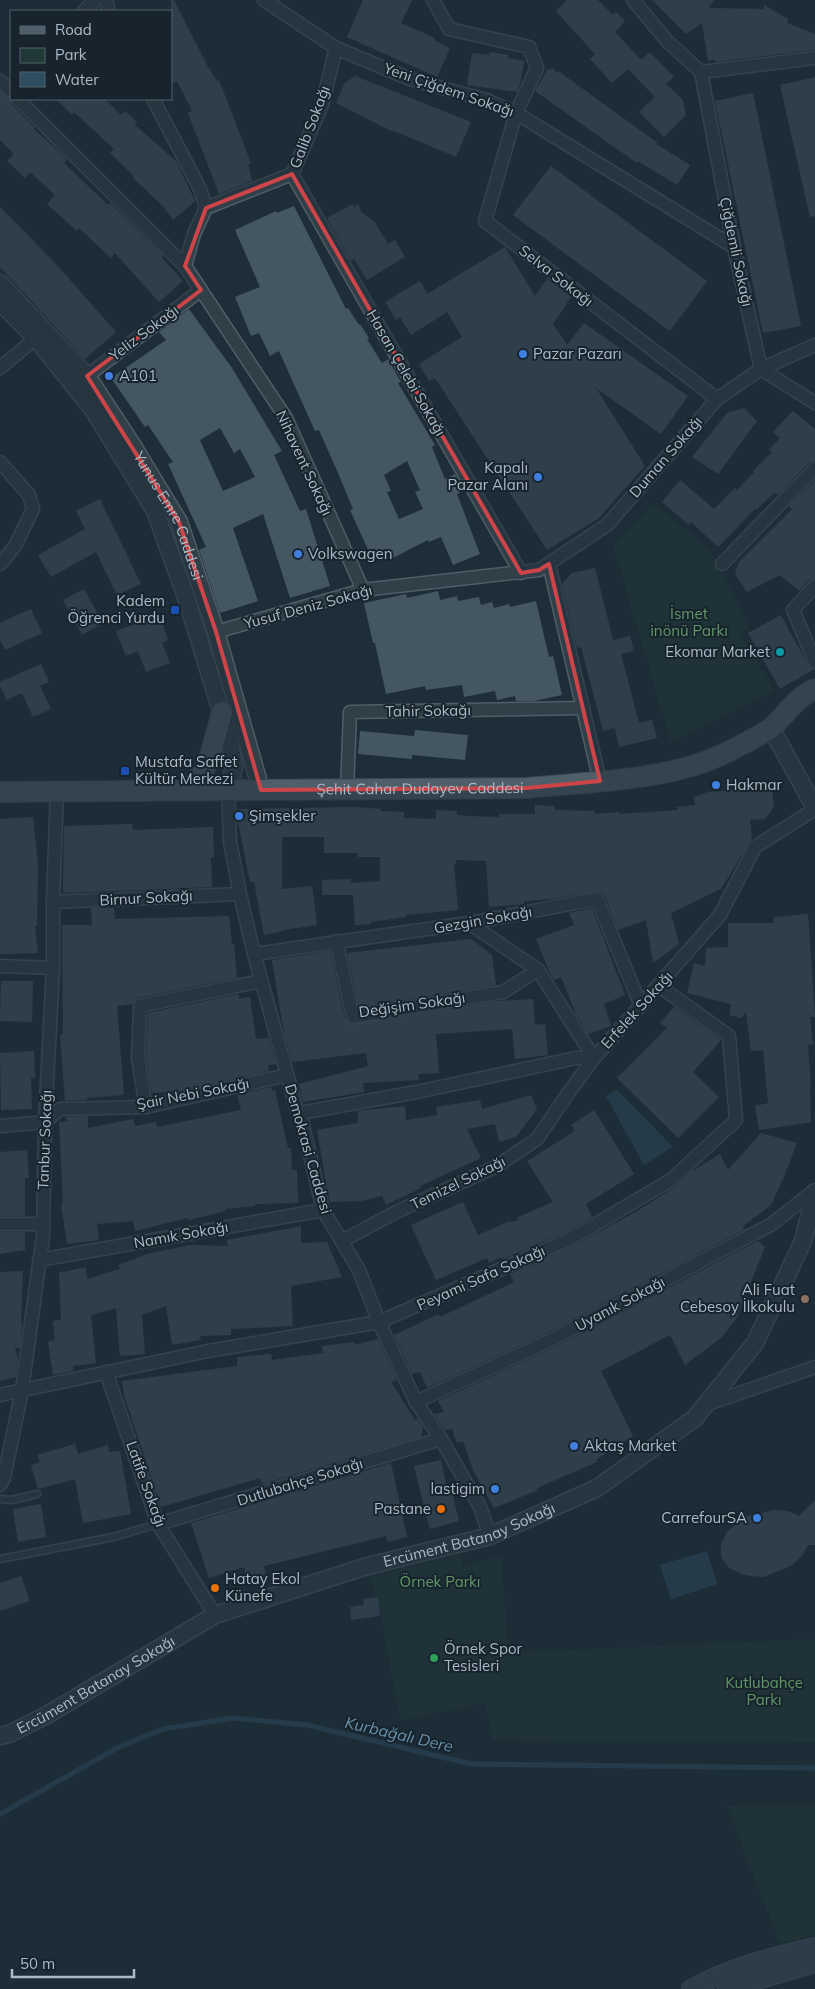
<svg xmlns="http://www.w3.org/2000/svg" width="815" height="1989" viewBox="0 0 815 1989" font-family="Mulish,sans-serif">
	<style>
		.green { fill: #203937 }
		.water { fill: #2f4d61 }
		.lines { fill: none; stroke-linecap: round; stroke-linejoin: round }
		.stream { stroke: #2f4d61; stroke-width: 5 }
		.building { fill: #435662; fill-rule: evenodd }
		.service-casing { stroke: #4f5d67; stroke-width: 9 }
		.minor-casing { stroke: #4f5d67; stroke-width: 15 }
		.tertiary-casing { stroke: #4f5d67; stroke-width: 19 }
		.secondary-casing { stroke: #4f5d67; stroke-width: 20 }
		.primary-casing { stroke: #3e4b55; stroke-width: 22 }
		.service { stroke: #313f48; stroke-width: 6 }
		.minor { stroke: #313f48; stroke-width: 12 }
		.tertiary { stroke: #313f48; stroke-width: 16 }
		.secondary { stroke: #3f4f5c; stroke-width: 18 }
		.primary { stroke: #4f5f69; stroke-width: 20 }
		.marked { fill: none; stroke: #cd4548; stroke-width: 4; stroke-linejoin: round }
		.shop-dot { fill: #3f7fe0; stroke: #17242d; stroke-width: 2 }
		.transit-dot { fill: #1a4fb4; stroke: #17242d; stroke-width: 2 }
		.culture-dot { fill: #0f9aa8; stroke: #17242d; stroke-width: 2 }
		.education-dot { fill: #8d6e63; stroke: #17242d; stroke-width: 2 }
		.food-dot { fill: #e8710a; stroke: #17242d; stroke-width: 2 }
		.leisure-dot { fill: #2e9e5b; stroke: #17242d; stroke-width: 2 }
		.labels { text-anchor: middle; stroke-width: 4; stroke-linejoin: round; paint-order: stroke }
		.street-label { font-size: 15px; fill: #abbac6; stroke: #17242d }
		.poi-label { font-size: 15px; fill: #abbac6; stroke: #17242d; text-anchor: start }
		.park-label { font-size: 15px; fill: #619764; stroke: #17242d }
		.water-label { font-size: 16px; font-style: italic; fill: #6992ac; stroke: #17242d }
	</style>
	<rect width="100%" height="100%" fill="#1e2e38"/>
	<g class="green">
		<polygon points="653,504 683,527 711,552 749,628 740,634 774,690 671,742 613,544"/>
		<polygon points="460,1555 463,1567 501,1556 508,1653 815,1639 815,1742 493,1740 485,1703 400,1720 381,1614 370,1577"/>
		<polygon points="815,1804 815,1936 780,1943 727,1806"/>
	</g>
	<g class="water">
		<polygon points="617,1090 673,1147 644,1165 606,1096"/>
		<polygon points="707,1551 717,1584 671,1599 660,1565"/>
	</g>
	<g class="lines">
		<polyline class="stream" points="0,1814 119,1747 163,1729 233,1718 307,1725 471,1764 815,1768"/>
	</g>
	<g class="building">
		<polygon points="171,0 174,0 208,67 217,81 219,80 251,163 248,164 252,181 219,194 188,113 192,111 177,81 171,84"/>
		<polygon points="363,0 412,0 401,23 435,38 434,40 450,48 437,77 347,37"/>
		<polygon points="567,0 598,0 613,15 616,12 625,21 615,32 641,60 650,52 674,77 666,84 683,100 686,115 664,137 639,112 655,97 628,69 612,83 590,59 595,54 556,11"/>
		<polygon points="652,0 714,0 709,8 764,9 764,5 788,19 787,23 815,34 815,50 715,62 715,59 708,61 702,23 686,34"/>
		<polygon points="490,52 509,55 508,58 524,61 520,84 517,92 467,85 472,53 489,55"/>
		<polygon points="552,68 557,73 558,71 658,143 656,144 690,165 677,185 638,161 637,163 535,91 548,69 550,70"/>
		<polygon points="355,76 471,122 456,157 392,130 391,131 336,103 344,84"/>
		<polygon points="815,77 815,216 810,217 780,85"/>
		<polygon points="0,92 10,99 12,105 35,128 34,129 67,159 64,163 108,205 110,203 164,256 162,258 183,281 159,302 115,253 111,258 79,228 77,231 47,204 55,195 30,172 25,178 7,161 14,154 0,140"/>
		<polygon points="753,93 801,326 763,333 715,101"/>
		<polygon points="56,99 105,99 121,115 125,111 137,122 135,125 176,161 195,201 173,220 164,207 133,178 134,176 110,153 114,149 74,112 72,115"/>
		<polygon points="551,166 707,281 670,331 513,215"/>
		<polygon points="353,204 354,207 358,204 362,213 374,221 388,244 395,240 405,257 367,280 354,259 351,261 327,218"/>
		<path d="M294,206L346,309L348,308L359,325L360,324L369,338L367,339L382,363L388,359L401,382L398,383L435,445L432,447L445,479L455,474L464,490L457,494L480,554L453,565L441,537L429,542L428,540L391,559L370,554L350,510L353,509L338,473L319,430L315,431L279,351L270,356L259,333L251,336L235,297L260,287L235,230L276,211L277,213ZM407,461L420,490L415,492L423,509L399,519L387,492L391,491L384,475Z"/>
		<polygon points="0,207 56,264 116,332 85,359 0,267"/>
		<polygon points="505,247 535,296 547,279 571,297 553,324 567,345 584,323 688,396 661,434 596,388 645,466 599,518 547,550 435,378 429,381 419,364 462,337 447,312 411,335 400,317 396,320 385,302 420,281 427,294"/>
		<path d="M189,309L232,368L282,451L274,455L300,511L306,509L330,586L290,598L263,514L233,528L258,601L220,613L199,550L206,547L168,464L173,462L148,425L145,427L111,378L166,340L159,332ZM220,428L234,453L240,449L255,477L223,491L200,440Z"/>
		<polygon points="744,408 757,421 718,474 692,457 727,413"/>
		<polygon points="793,411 815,429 815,460 809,462 778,495 775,492 757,509 756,508 718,547 691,522 689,525 662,502 680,480 714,509 735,488 737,490 754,472 753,471 772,452 769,450 780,438 773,432"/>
		<polygon points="815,480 815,578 809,580 799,591 780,575 747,592 735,574 739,562 792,509 789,506"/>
		<polygon points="100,499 141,584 117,595 96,552 51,577 38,555 85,529 76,511"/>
		<polygon points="595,568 613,640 630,636 634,651 621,654 639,723 652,720 657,738 619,747 615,728 603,731 581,647 577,648 562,584 572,573"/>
		<polygon points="84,589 103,623 82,635 63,600"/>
		<polygon points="438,591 440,600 457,596 458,601 479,597 481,605 492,602 494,608 509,604 510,607 536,601 549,657 553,656 562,695 534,701 516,701 515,696 497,700 495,691 464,697 462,685 426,690 425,686 386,694 375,643 373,643 364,603 406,594 407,598"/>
		<polygon points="31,609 42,633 5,650 0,640 0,623"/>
		<polygon points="159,615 168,640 162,643 170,663 146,672 138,651 126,656 116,631"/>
		<polygon points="781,615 808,665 813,670 780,689 748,633"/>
		<polygon points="41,664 49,682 40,686 51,709 33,717 22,693 7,700 0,686 0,682"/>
		<polygon points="415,730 468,735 465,760 412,755 412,759 358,754 360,731 414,736"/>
		<polygon points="772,788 774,807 765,819 750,820 752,838 721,889 671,913 679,944 653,963 646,920 618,930 605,896 600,891 552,899 524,901 524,904 489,907 486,861 456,860 456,864 454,864 458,910 406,915 406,917 371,922 371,924 355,925 353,895 322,895 322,880 351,879 351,883 380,881 380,857 358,857 358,853 324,853 324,837 282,837 282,889 312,886 317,925 283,930 283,931 264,935 254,882 250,882 237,817 237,809 357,807 381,809 381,811 404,812 404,818 436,819 436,810 457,811 457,815 468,816 499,817 499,814 535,814 535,805 555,806 555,810 595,811 595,814 619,812 619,814 678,810 677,807 695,805 694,797 708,792"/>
		<polygon points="33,817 38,865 37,926 35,926 38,953 0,954 0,819"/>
		<polygon points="132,824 133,830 213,827 214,857 211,857 212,887 63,893 64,826"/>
		<polygon points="91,908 114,908 115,919 229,916 232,944 234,944 237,978 138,998 132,1004 117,1006 124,1095 87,1098 87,1100 65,1101 60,1035 63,1034 62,925 92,925"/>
		<polygon points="592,908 625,995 604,1004 611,1026 588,1034 576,1014 561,977 554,980 549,971 536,939 574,925 569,913"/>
		<polygon points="808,914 815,1017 810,1017 813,1044 808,1045 811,1086 810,1086 811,1122 759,1130 755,1106 768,1103 763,1050 751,1051 746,1012 741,1018 729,1015 731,1004 687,993 694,963 705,966 706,948 728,947 728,923 774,923 774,917"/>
		<polygon points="471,939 492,955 496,985 359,1008 347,953"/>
		<polygon points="330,951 345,1019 350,1024 498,1001 533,999 535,1025 545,1024 548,1055 515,1059 512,1029 436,1034 439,1073 418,1074 419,1080 363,1083 364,1092 303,1102 299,1084 368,1066 366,1053 292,1062 284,1033 272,960"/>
		<polygon points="1,981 33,981 32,1022 0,1021"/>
		<polygon points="239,994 239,999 250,997 256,1039 269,1038 276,1064 268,1065 269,1071 181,1091 152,1093 146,1058 148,1013"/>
		<polygon points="674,1007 721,1040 693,1072 719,1097 678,1138 617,1078 667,1028 660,1023"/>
		<polygon points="34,1051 35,1078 31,1078 32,1109 1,1110 0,1053"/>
		<polygon points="272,1087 272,1091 275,1090 288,1148 291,1148 292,1170 297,1170 298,1203 255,1204 255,1206 225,1209 226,1211 188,1220 187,1218 135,1231 133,1221 97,1224 99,1240 67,1244 61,1204 63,1204 59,1122 67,1121 66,1117 88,1116 88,1128 133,1119 135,1126 156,1122 157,1127 241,1110 237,1095"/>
		<polygon points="531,1095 537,1109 516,1137 499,1142 495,1124 467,1129 481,1158 420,1186 421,1188 386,1205 382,1196 361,1201 330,1202 325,1182 326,1182 317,1130 358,1123 358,1111 405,1106 406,1120 437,1115 436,1107 480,1100 482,1109"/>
		<polygon points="594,1110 634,1174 586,1204 592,1217 568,1231 503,1259 502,1257 489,1263 487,1258 436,1280 411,1225 463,1202 478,1235 510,1221 511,1222 518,1220 518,1217 553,1202 527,1161 575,1131 571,1125"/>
		<polygon points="761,1133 797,1143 785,1174 771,1205 742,1227 745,1229 547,1333 427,1388 420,1372 412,1374 394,1335 439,1314 440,1317 514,1282 510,1274 575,1245 639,1210 675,1187 691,1172 720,1154 728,1170"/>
		<polygon points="27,1150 29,1178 25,1178 25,1216 0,1216 0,1152"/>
		<polygon points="301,1226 301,1243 327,1242 342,1277 291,1286 293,1326 231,1329 231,1335 200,1336 201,1340 172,1345 166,1306 142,1315 145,1354 120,1356 116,1308 91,1315 96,1363 73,1366 73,1371 53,1375 48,1342 55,1340 53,1321 61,1320 59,1273 86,1267 87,1279 120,1269 118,1265 147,1254 191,1245 228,1246 227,1240"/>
		<polygon points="0,1232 25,1232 25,1250 0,1254"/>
		<polygon points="758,1241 765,1247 736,1319 722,1337 685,1365 670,1335 601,1371 633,1436 596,1460 597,1462 537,1488 538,1490 494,1508 473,1470 463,1441 457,1443 452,1429 445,1430 434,1414 444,1412 438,1401 555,1347"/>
		<polygon points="23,1271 21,1322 22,1322 22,1328 20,1348 15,1348 18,1359 16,1377 0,1381 0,1272"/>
		<polygon points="378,1339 397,1380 391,1382 415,1420 418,1419 423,1427 421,1437 262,1484 260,1478 161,1507 124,1395 122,1381 237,1366 237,1357 271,1354 272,1360 323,1353 322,1346 355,1342 355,1345"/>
		<polygon points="75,1444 78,1454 108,1445 109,1452 120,1451 131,1514 83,1523 75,1479 38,1489 31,1465 40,1462 37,1455"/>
		<polygon points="441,1460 447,1489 451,1488 459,1521 430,1529 414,1466"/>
		<polygon points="391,1463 407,1537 388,1542 386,1536 264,1566 266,1576 247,1581 244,1567 209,1578 191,1523"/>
		<polygon points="815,1500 815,1545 808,1545 802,1556 792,1565 764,1577 752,1576 741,1574 729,1568 721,1557 721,1544 727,1532 745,1517 774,1510 788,1511 799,1516"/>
		<polygon points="41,1504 46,1537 18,1542 13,1509"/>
		<polygon points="21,1576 30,1601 0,1611 0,1583"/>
		<polygon points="378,1597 380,1616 351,1620 350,1607 364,1605 363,1599"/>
	</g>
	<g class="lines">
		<defs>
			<g id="service">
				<polyline points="0,1499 12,1500 37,1494"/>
				<polyline points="0,1559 113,1537 158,1524"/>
			</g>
			<g id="minor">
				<polyline points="106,0 109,11"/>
				<polyline points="264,0 336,48 410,79 486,100 516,113 734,247"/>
				<polyline points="433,0 449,29 529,47 537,68 516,113 485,221 717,399"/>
				<polyline points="633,0 667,41 701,72 815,58"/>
				<polyline points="84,11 95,0"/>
				<polyline points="701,72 734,247 761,369 815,403"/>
				<polyline points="0,81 11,91"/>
				<polyline points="18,99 185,266 286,418 363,590"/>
				<polyline points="153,99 200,189 206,208"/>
				<polyline points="292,174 521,573"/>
				<polyline points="206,208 292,174 322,105 336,48"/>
				<polyline points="185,266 194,234 206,208"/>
				<polyline points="0,368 36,338"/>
				<polyline points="87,376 201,290"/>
				<polyline points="0,462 29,495 33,509 15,546 0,564"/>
				<polyline points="549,564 600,781"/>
				<polyline points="722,564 815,468"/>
				<polyline points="815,586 793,610 815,662"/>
				<polyline points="216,632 363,590 539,570 607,525 717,399 761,369 815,345"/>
				<polyline points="228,789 230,842 240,894 254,954 297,1110 300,1113 323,1210 359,1270 379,1322 416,1402 441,1439 480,1507 490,1536"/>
				<polyline points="347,790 350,712 583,708"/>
				<polyline points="53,902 240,894"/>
				<polyline points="336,941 353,1017 503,992 538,970"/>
				<polyline points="254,954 469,923 597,899 641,1006"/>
				<polyline points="0,966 53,968"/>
				<polyline points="146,1107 138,1058 140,1006 261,981"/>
				<polyline points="300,1113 417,1092 576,1058 594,1058 720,915 755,847 815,809"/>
				<polyline points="0,1126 45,1122 60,1109 146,1107 287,1075"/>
				<polyline points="0,1224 43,1224"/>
				<polyline points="342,1241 396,1212 497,1166 537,1139 569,1092 594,1058 538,970 469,923"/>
				<polyline points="39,1260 323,1210"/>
				<polyline points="106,1372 158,1524 215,1615"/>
				<polyline points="0,1395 208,1351 379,1322 572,1238 671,1180 736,1120 729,1036 659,986"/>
				<polyline points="416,1402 551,1340 772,1224 815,1190"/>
				<polyline points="705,1405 815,1367"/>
				<polyline points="0,1485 4,1478 22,1390 43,1236 45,1122 53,968 53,902 57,791"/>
				<polyline points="158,1524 441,1439"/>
			</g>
			<g id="tertiary">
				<path id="s1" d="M0,283L87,376L131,443L179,522L216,632L261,790"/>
				<polyline points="0,302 36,338 94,411 155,511 185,594 230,740 234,767 228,789"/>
				<polyline points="771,728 815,808"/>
				<path id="s2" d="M0,1736L9,1734L47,1715L215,1615L364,1567L490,1536L597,1488L695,1418L755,1343L803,1241L815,1194"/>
			</g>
			<g id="secondary">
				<path d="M691,1989C732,1967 771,1957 815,1947"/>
				<polyline points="727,1989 815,1963"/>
			</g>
			<g id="primary">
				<polyline points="189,790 203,772 210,756 222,712"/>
				<path id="s3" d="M0,792L527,788C588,782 663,781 719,756C730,751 764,734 772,727C786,715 797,696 815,689"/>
			</g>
		</defs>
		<use href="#service" class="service-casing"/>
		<use href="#minor" class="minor-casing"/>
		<use href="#tertiary" class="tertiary-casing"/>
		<use href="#secondary" class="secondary-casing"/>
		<use href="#primary" class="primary-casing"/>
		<use href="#service" class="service"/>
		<use href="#minor" class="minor"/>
		<use href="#tertiary" class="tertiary"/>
		<use href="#secondary" class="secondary"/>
		<use href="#primary" class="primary"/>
	</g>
	<path d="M0 0H815V1989H0ZM292,174L521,573L539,570L549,564L600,781L527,788L261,790L216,632L179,522L87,376L201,290L185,266L206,208Z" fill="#1e2e38" fill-opacity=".55" fill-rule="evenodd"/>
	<path class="marked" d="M292,174L521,573L539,570L549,564L600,781L527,788L261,790L216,632L179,522L87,376L201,290L185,266L206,208Z"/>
	<g class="shop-dot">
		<circle cx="523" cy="354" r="5"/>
		<circle cx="109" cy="376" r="5"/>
		<circle cx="538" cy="477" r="5"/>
		<circle cx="298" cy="554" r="5"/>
		<circle cx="716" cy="785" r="5"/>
		<circle cx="239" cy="816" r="5"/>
		<circle cx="574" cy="1446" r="5"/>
		<circle cx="495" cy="1489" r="5"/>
		<circle cx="757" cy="1518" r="5"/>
	</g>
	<g class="transit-dot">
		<rect x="170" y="605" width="10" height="10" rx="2.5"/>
		<rect x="120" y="766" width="10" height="10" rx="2.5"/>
	</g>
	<circle class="culture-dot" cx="780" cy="652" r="5"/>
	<circle class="education-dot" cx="805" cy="1299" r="5"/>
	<g class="food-dot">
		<circle cx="441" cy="1509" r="5"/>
		<circle cx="215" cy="1588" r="5"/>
	</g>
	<circle class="leisure-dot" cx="434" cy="1658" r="5"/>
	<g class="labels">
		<g class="street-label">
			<text transform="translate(449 90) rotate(19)" y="5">Yeni Çiğdem Sokağı</text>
			<text transform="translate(310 127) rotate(-69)" y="5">Galib Sokağı</text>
			<text transform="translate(736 252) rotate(78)" y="5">Çiğdemli Sokağı</text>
			<text transform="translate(556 276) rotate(38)" y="5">Selva Sokağı</text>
			<text transform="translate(144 333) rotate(-37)" y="5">Yeliz Sokağı</text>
			<text transform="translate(406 373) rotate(60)" y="5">Hasan Çelebi Sokağı</text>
			<text transform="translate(666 457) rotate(-49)" y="5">Duman Sokağı</text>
			<text transform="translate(304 463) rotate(65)" y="5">Nihavent Sokağı</text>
			<text dy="5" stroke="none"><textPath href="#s1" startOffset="290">Yunus Emre Caddesi</textPath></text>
			<text transform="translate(308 607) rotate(-15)" y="5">Yusuf Deniz Sokağı</text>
			<text transform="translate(428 711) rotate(-1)" y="5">Tahir Sokağı</text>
			<text dy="5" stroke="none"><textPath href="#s3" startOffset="420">Şehit Cahar Dudayev Caddesi</textPath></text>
			<text transform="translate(146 898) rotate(-3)" y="5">Birnur Sokağı</text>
			<text transform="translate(483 920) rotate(-10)" y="5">Gezgin Sokağı</text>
			<text transform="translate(412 1005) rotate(-8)" y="5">Değişim Sokağı</text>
			<text transform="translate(637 1010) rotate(-48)" y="5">Erfelek Sokağı</text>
			<text transform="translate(193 1094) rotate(-11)" y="5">Şair Nebi Sokağı</text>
			<text transform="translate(45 1140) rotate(-88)" y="5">Tanbur Sokağı</text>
			<text transform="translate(308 1149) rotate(74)" y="5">Demokrasi Caddesi</text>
			<text transform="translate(458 1183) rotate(-26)" y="5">Temizel Sokağı</text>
			<text transform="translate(181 1235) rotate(-10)" y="5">Namık Sokağı</text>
			<text transform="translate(481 1278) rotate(-24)" y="5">Peyami Safa Sokağı</text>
			<text transform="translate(620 1304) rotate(-28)" y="5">Uyanık Sokağı</text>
			<text transform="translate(300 1482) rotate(-17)" y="5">Dutlubahçe Sokağı</text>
			<text transform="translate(146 1484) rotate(70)" y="5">Latife Sokağı</text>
			<text dy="5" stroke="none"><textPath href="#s2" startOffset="514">Ercüment Batanay Sokağı</textPath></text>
			<text dy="5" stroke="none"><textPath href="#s2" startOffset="109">Ercüment Batanay Sokağı</textPath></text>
		</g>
		<g class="poi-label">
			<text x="533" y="359">Pazar Pazarı</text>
			<text x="119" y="381">A101</text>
			<text x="528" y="473" text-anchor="end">Kapalı<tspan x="528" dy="17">Pazar Alanı</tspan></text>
			<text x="308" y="559">Volkswagen</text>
			<text x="165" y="606" text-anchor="end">Kadem<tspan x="165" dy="17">Öğrenci Yurdu</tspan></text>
			<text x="770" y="657" text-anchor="end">Ekomar Market</text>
			<text x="135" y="767">Mustafa Saffet<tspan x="135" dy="17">Kültür Merkezi</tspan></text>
			<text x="726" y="790">Hakmar</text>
			<text x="249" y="821">Şimşekler</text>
			<text x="795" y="1295" text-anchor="end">Ali Fuat<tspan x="795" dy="17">Cebesoy İlkokulu</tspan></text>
			<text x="584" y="1451">Aktaş Market</text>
			<text x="485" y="1494" text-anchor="end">lastigim</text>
			<text x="431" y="1514" text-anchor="end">Pastane</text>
			<text x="747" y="1523" text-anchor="end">CarrefourSA</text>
			<text x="225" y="1584">Hatay Ekol<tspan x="225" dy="17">Künefe</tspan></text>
			<text x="444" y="1654">Örnek Spor<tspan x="444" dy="17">Tesisleri</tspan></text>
		</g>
		<g class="park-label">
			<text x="689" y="619">İsmet<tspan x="689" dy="17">inönü Parkı</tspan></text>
			<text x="440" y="1587">Örnek Parkı</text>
			<text x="764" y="1688">Kutlubahçe<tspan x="764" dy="17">Parkı</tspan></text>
		</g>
		<g class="water-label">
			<text transform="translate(399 1734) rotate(13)" y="6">Kurbağalı Dere</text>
		</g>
	</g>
	<rect x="10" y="10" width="162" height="90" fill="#17242d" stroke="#52606a"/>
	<rect x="20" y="26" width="25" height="8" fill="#4f5f69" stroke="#52606a"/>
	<text x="55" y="35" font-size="15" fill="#abbac6">Road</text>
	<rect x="20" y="48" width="25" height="15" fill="#203937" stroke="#52606a"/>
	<text x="55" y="60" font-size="15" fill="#abbac6">Park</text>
	<rect x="20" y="72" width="25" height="15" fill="#2f4d61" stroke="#52606a"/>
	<text x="55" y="85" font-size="15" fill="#abbac6">Water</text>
	<path d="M12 1969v8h122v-8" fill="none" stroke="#abbac6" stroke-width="2.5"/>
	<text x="20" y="1969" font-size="15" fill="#abbac6" stroke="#17242d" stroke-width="4" paint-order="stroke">50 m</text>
</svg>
